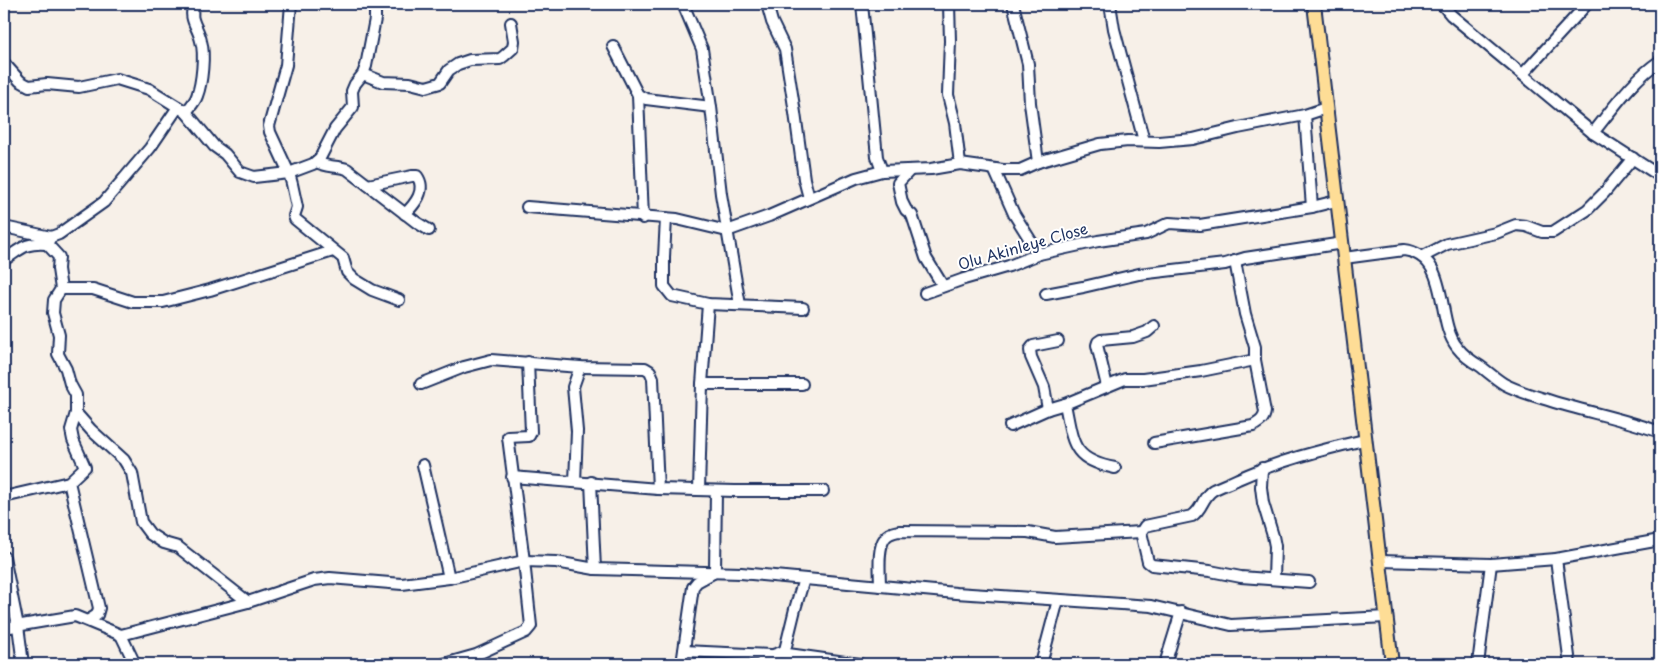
<svg xmlns="http://www.w3.org/2000/svg" width="1664" height="668" viewBox="0 0 1664 668" font-family="'Playpen Sans',sans-serif">
	<style>
		.lines { fill: none; stroke-linecap: round; stroke-linejoin: round }
		.minor-casing { stroke: #1b2f5e; stroke-width: 14 }
		.major-casing { stroke: #1b2f5e; stroke-width: 16 }
		.minor { stroke: #fff; stroke-width: 10 }
		.major { stroke: #fedd96; stroke-width: 12 }
		.labels { text-anchor: middle; stroke-width: 4; stroke-linejoin: round; paint-order: stroke }
		.street-label { font-size: 15px; fill: #1b2f5e; stroke: #fff }
	</style>
	<rect width="100%" height="100%" fill="#f7f0e8"/>
	<filter id="ink" filterUnits="userSpaceOnUse"><feTurbulence type="fractalNoise" baseFrequency=".02" numOctaves="2"/><feDisplacementMap in="SourceGraphic" scale="10" xChannelSelector="R" yChannelSelector="G"/><feConvolveMatrix kernelMatrix="1 2 1 2 8 2 1 2 1" color-interpolation-filters="sRGB"/></filter>
	<g filter="url(#ink)">
		<g class="lines">
			<defs>
				<g id="minor">
					<polyline points="291,4 286,65 269,126 270,132 289,173 292,184 297,207 294,216 295,219 343,258 347,272 354,279 372,290 399,300"/>
					<polyline points="683,4 702,49 711,107 721,194 740,305"/>
					<polyline points="767,4 772,22 785,49 795,113 804,179 809,198"/>
					<polyline points="862,4 875,136 877,157 882,171"/>
					<polyline points="949,4 950,41 948,95 955,123 960,164"/>
					<polyline points="1013,4 1028,64 1030,103 1038,162"/>
					<polyline points="1110,4 1114,29 1144,141"/>
					<polyline points="1442,4 1451,15 1593,133 1660,176"/>
					<polyline points="613,46 638,95 646,99 711,107"/>
					<polyline points="4,63 20,81 29,86 47,84 79,87 117,79 149,89 186,112 214,146 225,154 240,172 254,177 289,173 313,164 320,158 335,129 353,107 352,91 355,84 363,74 366,66 375,19 375,4"/>
					<polyline points="363,74 383,82 410,83 426,87 440,83 449,70 458,64 470,60 500,59 504,56 513,48 514,41 511,23"/>
					<polyline points="1523,74 1587,4"/>
					<polyline points="638,95 643,218"/>
					<polyline points="178,107 150,148 104,202 59,234 51,237 47,244 59,257 58,269 61,289 54,300 53,313 59,335 58,354 66,369 70,384 76,395 76,413 91,430 124,460 132,473 141,522 150,534 164,543 178,547 248,602 314,580 330,578 402,584 449,578 524,561 556,562 595,569 741,573 956,593 1151,606 1231,625 1386,617"/>
					<path d="M186,112C190,107 195,102 197,96C202,83 205,54 201,41C198,26 188,20 194,4"/>
					<polyline points="1305,115 1312,207"/>
					<path d="M1593,133C1614,107 1633,79 1660,61"/>
					<path d="M317,162C326,168 336,165 347,169L416,222L429,230"/>
					<polyline points="994,169 1014,214 1039,254"/>
					<polyline points="910,170 898,183 902,202 906,210 912,215 926,258 943,286"/>
					<path d="M368,185L412,176H417C427,190 415,204 405,214"/>
					<polyline points="527,207 677,219 727,231 769,216 856,178 882,171 931,169 960,164 1003,170 1020,170 1038,162 1100,144 1128,141 1159,142 1193,139 1238,128 1305,115 1326,108"/>
					<polyline points="666,218 664,257 664,286 672,296 708,304 803,308"/>
					<polyline points="4,227 51,237"/>
					<polyline points="1422,257 1447,244 1496,233 1516,225 1526,226 1542,232 1553,232 1587,210 1604,193 1633,158"/>
					<path d="M1344,258L1404,250C1451,256 1435,320 1457,347C1463,355 1471,361 1480,366C1488,372 1496,379 1504,384C1519,392 1535,396 1551,401C1587,412 1624,419 1660,432"/>
					<path d="M4,260C21,249 25,242 47,244"/>
					<polyline points="61,289 93,289 133,302 163,302 210,290 333,251"/>
					<polyline points="925,293 964,279 1009,266 1039,254 1098,241 1146,234 1169,223 1200,225 1312,207 1336,201"/>
					<polyline points="1046,294 1083,287 1139,274 1225,264 1245,258 1343,243"/>
					<polyline points="421,384 464,367 491,360 580,367 645,368 650,371 653,378 658,489"/>
					<polyline points="702,384 802,384"/>
					<polyline points="1107,386 1097,345 1098,342 1101,340 1133,337 1147,332 1154,326"/>
					<path d="M1065,404C1073,442 1071,460 1115,468"/>
					<polyline points="1048,409 1044,387 1031,357 1030,350 1033,346 1058,341"/>
					<polyline points="1010,426 1048,409 1065,404 1125,379 1143,379 1201,371 1255,360 1255,347 1245,314 1235,261"/>
					<path d="M1154,443L1253,426C1259,422 1264,420 1265,412L1255,360"/>
					<polyline points="423,465 449,578"/>
					<polyline points="1262,468 1261,487 1263,503 1273,536 1275,546 1274,579"/>
					<polyline points="512,477 658,489 735,491 823,491"/>
					<polyline points="69,482 99,608 97,615 89,620"/>
					<polyline points="575,482 577,431 573,387 580,367"/>
					<polyline points="591,482 595,569"/>
					<polyline points="699,490 702,384 708,304"/>
					<polyline points="4,497 69,482 85,467 73,440 71,430 76,413"/>
					<polyline points="4,557 18,626 23,664"/>
					<polyline points="1556,559 1570,664"/>
					<polyline points="1380,561 1491,564 1556,559 1660,540"/>
					<path d="M1309,582L1241,577L1210,571L1152,565L1148,562L1141,532L1145,526L1192,516C1203,509 1202,497 1213,490C1221,486 1230,483 1238,479C1278,461 1321,450 1364,440"/>
					<path d="M880,586C880,573 877,548 885,538C888,533 894,532 899,531L1028,532L1055,537L1141,532"/>
					<polyline points="4,628 75,616 121,635 248,602"/>
					<polyline points="121,635 135,664"/>
					<polyline points="684,651 770,655"/>
					<polyline points="781,653 860,664"/>
					<polyline points="444,664 476,655 526,632 531,626 524,561 508,437 529,436 531,432 528,362"/>
					<polyline points="682,664 693,587 697,582 715,572 716,491"/>
					<path d="M761,664C767,653 777,656 785,650L795,609L804,579"/>
					<polyline points="1041,664 1058,600"/>
					<polyline points="1165,664 1181,612"/>
					<polyline points="1478,664 1491,564"/>
				</g>
				<polyline id="major" points="1314,4 1392,664"/>
			</defs>
			<use href="#minor" class="minor-casing"/>
			<use href="#major" class="major-casing"/>
			<use href="#minor" class="minor"/>
			<use href="#major" class="major"/>
		</g>
	</g>
	<g class="labels">
		<g class="street-label">
			<text transform="translate(1023 247) rotate(-16)" y="5">Olu Akinleye Close</text>
		</g>
	</g>
	<rect width="1664" height="668" fill="none" stroke="#fff" stroke-width="20"/>
	<rect x="10" y="10" width="1644" height="648" fill="none" stroke="#1b2f5e" stroke-width="2" filter="url(#ink)"/>
</svg>
